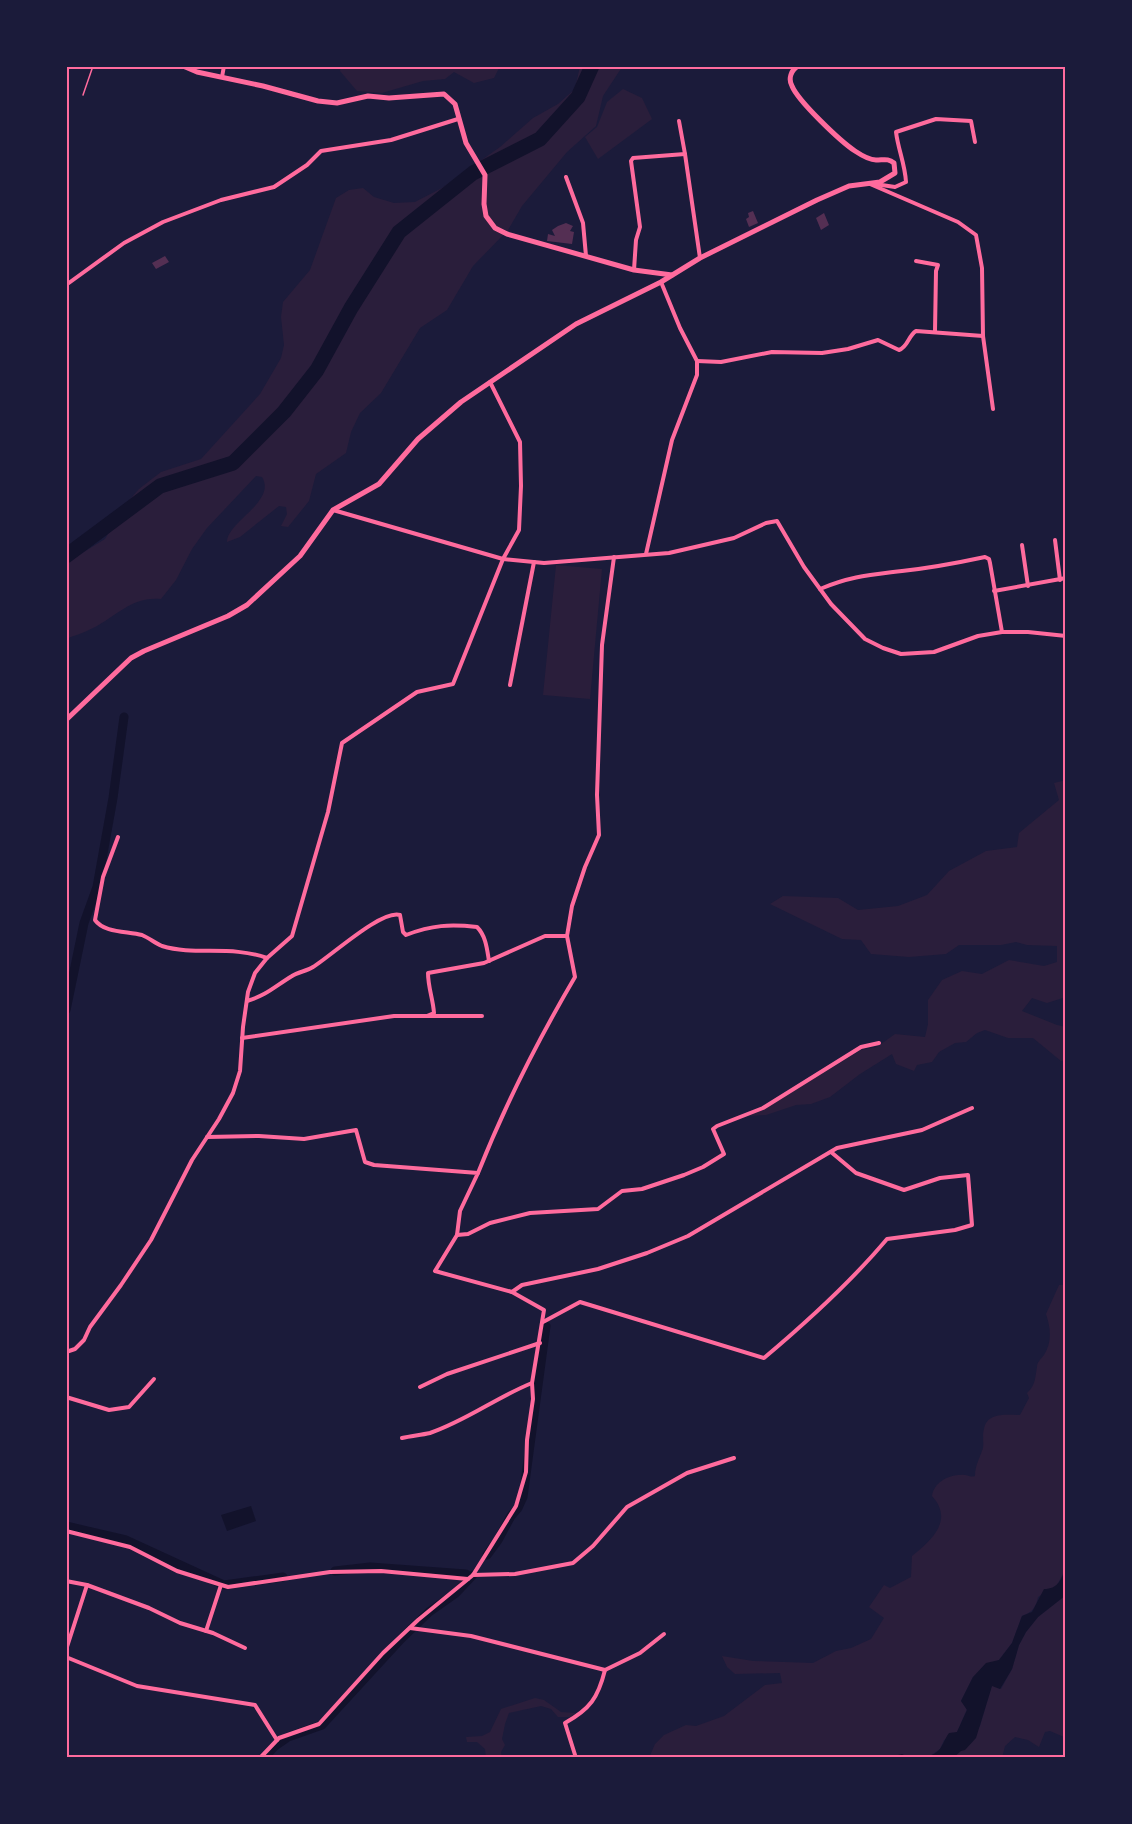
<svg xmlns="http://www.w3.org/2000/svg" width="1132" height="1824" viewBox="0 0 1132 1824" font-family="Arial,sans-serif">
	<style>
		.green { fill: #2a1e3b }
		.water { fill: #12122b }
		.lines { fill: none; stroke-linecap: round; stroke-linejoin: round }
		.canal { stroke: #12122b; stroke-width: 9 }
		.river { stroke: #12122b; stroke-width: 15 }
		.building { fill: #542f53 }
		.path { stroke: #ff6b9d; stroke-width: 1.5 }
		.minor { stroke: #ff6b9d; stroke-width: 4 }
		.secondary { stroke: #ff6b9d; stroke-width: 5 }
		.neatline { fill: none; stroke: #ff6b9d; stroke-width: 2 }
	</style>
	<rect width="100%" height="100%" fill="#1b1b3a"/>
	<g class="green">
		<polygon points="341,66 500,66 494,78 474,83 454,72 445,79 423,81 382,93 357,91 340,71"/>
		<path d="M580,66H630L622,67L603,96L596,126L567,152L522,206L508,230L473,266L447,310L420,328L381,393L360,413L351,432L346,453L316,474L309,501L288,527L281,526L287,514L286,507L279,506L240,537L227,542C227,522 277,501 262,477L256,476L207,528L192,549L176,580L161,599C132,596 117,616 93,628C84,633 75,635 66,639V563L105,539L125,505L139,489L161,472L201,459L260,394L281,358L284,345L281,317L283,302L310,270L336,198L349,190L363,188L374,197L394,203L415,202L442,188L500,147L533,118L558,104L575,89Z"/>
		<polygon points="623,89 642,98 652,119 598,159 585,137 597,127 607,102"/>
		<polygon points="556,565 602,569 590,699 543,695"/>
		<polygon points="1066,780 1066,997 1047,1003 1032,998 1022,1011 1057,1025 1066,1027 1066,1060 1061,1061 1033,1038 1008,1038 985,1030 977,1033 966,1042 955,1043 939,1052 932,1062 917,1065 914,1071 896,1064 892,1054 860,1074 830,1097 811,1104 796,1105 766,1115 749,1116 780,1099 861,1050 877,1047 895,1034 925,1037 928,1024 928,1000 942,980 962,971 982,974 1009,960 1044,966 1057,962 1057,946 1027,945 1016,942 1001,945 959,945 946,954 909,957 871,954 861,940 842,939 770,904 783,896 838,898 858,910 898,906 927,895 949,871 986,851 1017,847 1019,833 1059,800 1054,783"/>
		<path d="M1059,1285H1066V1568L1057,1585L1038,1597C1036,1608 1032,1612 1022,1616L1012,1643L999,1660L973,1677L961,1701L967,1709L957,1732L944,1740L940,1749L930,1756L920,1757L649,1758L655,1744L664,1735L686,1725L696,1726L724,1716L765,1685L782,1683L780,1673L735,1674L727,1667L722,1656L753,1661L813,1663L836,1651L851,1648L871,1639L884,1618L869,1607L884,1585L890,1588L911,1577L912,1556C932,1540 954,1520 932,1496C934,1483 947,1475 961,1475C967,1474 969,1478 975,1476C975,1465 980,1458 983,1448C984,1442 982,1435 984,1429C987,1412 1006,1415 1020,1415L1029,1398L1027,1393C1036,1385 1035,1377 1037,1367C1037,1362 1041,1359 1044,1355C1052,1342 1051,1329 1046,1314Z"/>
		<polygon points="1066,1595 1066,1734 1064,1737 1050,1731 1045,1732 1039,1747 1028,1740 1015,1737 1005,1746 1002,1758 953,1758 980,1726 992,1685 1001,1689 1012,1669 1019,1645 1026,1632 1038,1617"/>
		<polygon points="535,1698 544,1700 561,1712 576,1713 570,1717 558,1717 551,1709 541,1706 509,1713 505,1724 502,1739 505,1745 501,1752 502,1758 486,1758 485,1749 477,1742 467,1742 466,1737 482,1736 490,1732 501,1709"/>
	</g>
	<g class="water">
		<polygon points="251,1506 256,1521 227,1531 221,1515"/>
		<path d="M1066,1568V1595L1038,1617L1026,1632L1019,1645L1012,1669L1000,1689L992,1686L976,1738L965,1750L961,1751L953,1758H886L902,1754C912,1760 931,1759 939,1750C943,1746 945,1738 949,1733L957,1732L967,1710L961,1701L973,1677L986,1663L999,1660L1012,1643L1022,1616L1032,1612L1044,1589C1058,1589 1061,1580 1066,1568Z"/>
	</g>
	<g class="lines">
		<g class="canal">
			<polyline points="66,1010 84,923 97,887 113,798 124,717"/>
			<polyline points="66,1526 126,1540 224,1585 283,1577"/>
			<polyline points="487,1555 498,1540 511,1516 518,1508 523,1497 546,1326"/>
			<polyline points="335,1571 370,1567 466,1574"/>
			<polyline points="264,1758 275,1746 288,1737 322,1725 401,1639 429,1612 456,1593 473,1575"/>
		</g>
		<polyline class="river" points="66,556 160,486 233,463 284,412 317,370 351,308 399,232 473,173 540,139 578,97 592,66"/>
	</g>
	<g class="building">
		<polygon points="753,211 758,223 749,227 746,219 749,217 748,213"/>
		<polygon points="824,213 829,225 821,230 816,218"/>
		<polygon points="566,223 573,226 570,231 574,232 572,244 547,241 548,234 555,236 552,230 558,226"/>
		<polygon points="165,256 169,262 156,269 152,263"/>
	</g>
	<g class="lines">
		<polyline class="path" points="83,95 93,66"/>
		<g class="minor">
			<polyline points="222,77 224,66"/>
			<polyline points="685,154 700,258"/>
			<polyline points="566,177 583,223 586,256"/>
			<polyline points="870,184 958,222 976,235 982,268 983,336 993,409"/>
			<path d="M875,184L895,187L906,182C905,164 898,149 896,132L936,119L971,121L975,142"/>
			<polyline points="916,261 938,265 936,271 935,331"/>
			<polyline points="634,270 636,240 640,227 631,161 633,158 685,154 679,121"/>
			<polyline points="66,285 124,243 163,222 221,200 274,187 307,165 321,151 391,140 458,119"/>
			<path d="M697,361L721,362L772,352L822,353L848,349L878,340L899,350C908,347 908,336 916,331L983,336"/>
			<polyline points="333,510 503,559 544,563 669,553 734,538 766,523 777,521 804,567 831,604 865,639 883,648 901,654 934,652 978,636 1002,632 1028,632 1066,636"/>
			<polyline points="1055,540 1060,580"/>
			<polyline points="1022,545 1028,586"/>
			<polyline points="646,554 672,440 697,375 697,361 680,328 661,282"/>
			<path d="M820,589C851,576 870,575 902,571C930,568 957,563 985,557L989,559L990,563L1002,632"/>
			<polyline points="994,591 1066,578"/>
			<polyline points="510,685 534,562"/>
			<path d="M118,837L103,877L95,920C104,933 127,931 142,935C149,938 155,943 162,946C195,956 231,945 267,958"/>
			<polyline points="567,936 572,906 585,867 599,835 597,795 602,645 614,557"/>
			<path d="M247,1001C267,995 274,987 292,976C298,972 307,971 313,967C331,956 382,909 400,915L403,932L406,935C432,925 450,924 477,927C486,936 487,949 489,961"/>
			<path d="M427,1016L434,1013C433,999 428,987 428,973L484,963L545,936H567L575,977C538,1040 505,1105 478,1173"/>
			<polyline points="242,1038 394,1016 482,1016"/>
			<polyline points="207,1137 259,1136 304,1139 356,1130 365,1162 374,1165 478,1173 460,1211 457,1235 435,1271 512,1292 544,1310 532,1383 533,1399 527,1440 526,1472 516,1506 473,1575 418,1620 383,1653 319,1724 279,1738 260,1758"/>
			<polyline points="457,1235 468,1234 490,1223 530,1213 598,1209 622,1191 642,1189 684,1175 703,1167 724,1154 713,1129 717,1126 763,1108 861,1047 879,1043"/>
			<polyline points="512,1292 522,1285 598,1269 647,1253 688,1236 837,1148 922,1130 972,1108"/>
			<path d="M543,1322L580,1302L764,1358C808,1321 850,1283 887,1239L955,1230L972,1225L968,1175L940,1178L904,1190L856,1173L831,1152"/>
			<polyline points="66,1352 75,1349 84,1340 90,1327 121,1285 151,1240 192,1160 219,1119 233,1093 240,1071 243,1027 248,992 255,973 267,958 292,936 328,812 342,743 417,692 453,684 503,559 519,530 521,486 520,442 490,382"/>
			<polyline points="420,1387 447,1374 540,1343"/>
			<polyline points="66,1397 109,1410 129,1407 154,1379"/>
			<path d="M402,1438C411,1436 421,1435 430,1433C466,1421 497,1397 532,1383"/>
			<polyline points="66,1531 130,1547 177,1571 228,1587 330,1572 381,1571 468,1579"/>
			<polyline points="473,1575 515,1574 573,1563 593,1546 627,1507 687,1473 734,1458"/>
			<polyline points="66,1581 87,1585 149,1608 180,1623 213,1633 245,1648"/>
			<path d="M410,1628L471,1636L605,1670C598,1698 590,1709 565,1723L576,1758"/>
			<polyline points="206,1631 221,1585"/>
			<polyline points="66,1650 87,1585"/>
			<polyline points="66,1657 137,1686 255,1705 277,1740"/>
			<polyline points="605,1670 640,1653 664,1634"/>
		</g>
		<g class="secondary">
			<polyline points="183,66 197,72 263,86 318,101 337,103 368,96 389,98 444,94 455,104 466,143 485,175 484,204 486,216 495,228 507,234 634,270 672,275"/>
			<path d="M66,720L131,658L144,651L228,616L247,605L300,556L333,510L379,484L418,439L461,402L576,324L661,282L700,258L817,200L849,186L880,182L895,173L894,163C888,158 884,160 876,160C869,160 861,155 855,151C840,141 798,101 792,86C788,79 791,70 798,66"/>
		</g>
	</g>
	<rect width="1132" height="1824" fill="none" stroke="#1b1b3a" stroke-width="135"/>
	<rect x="68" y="68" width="996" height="1688" class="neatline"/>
</svg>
